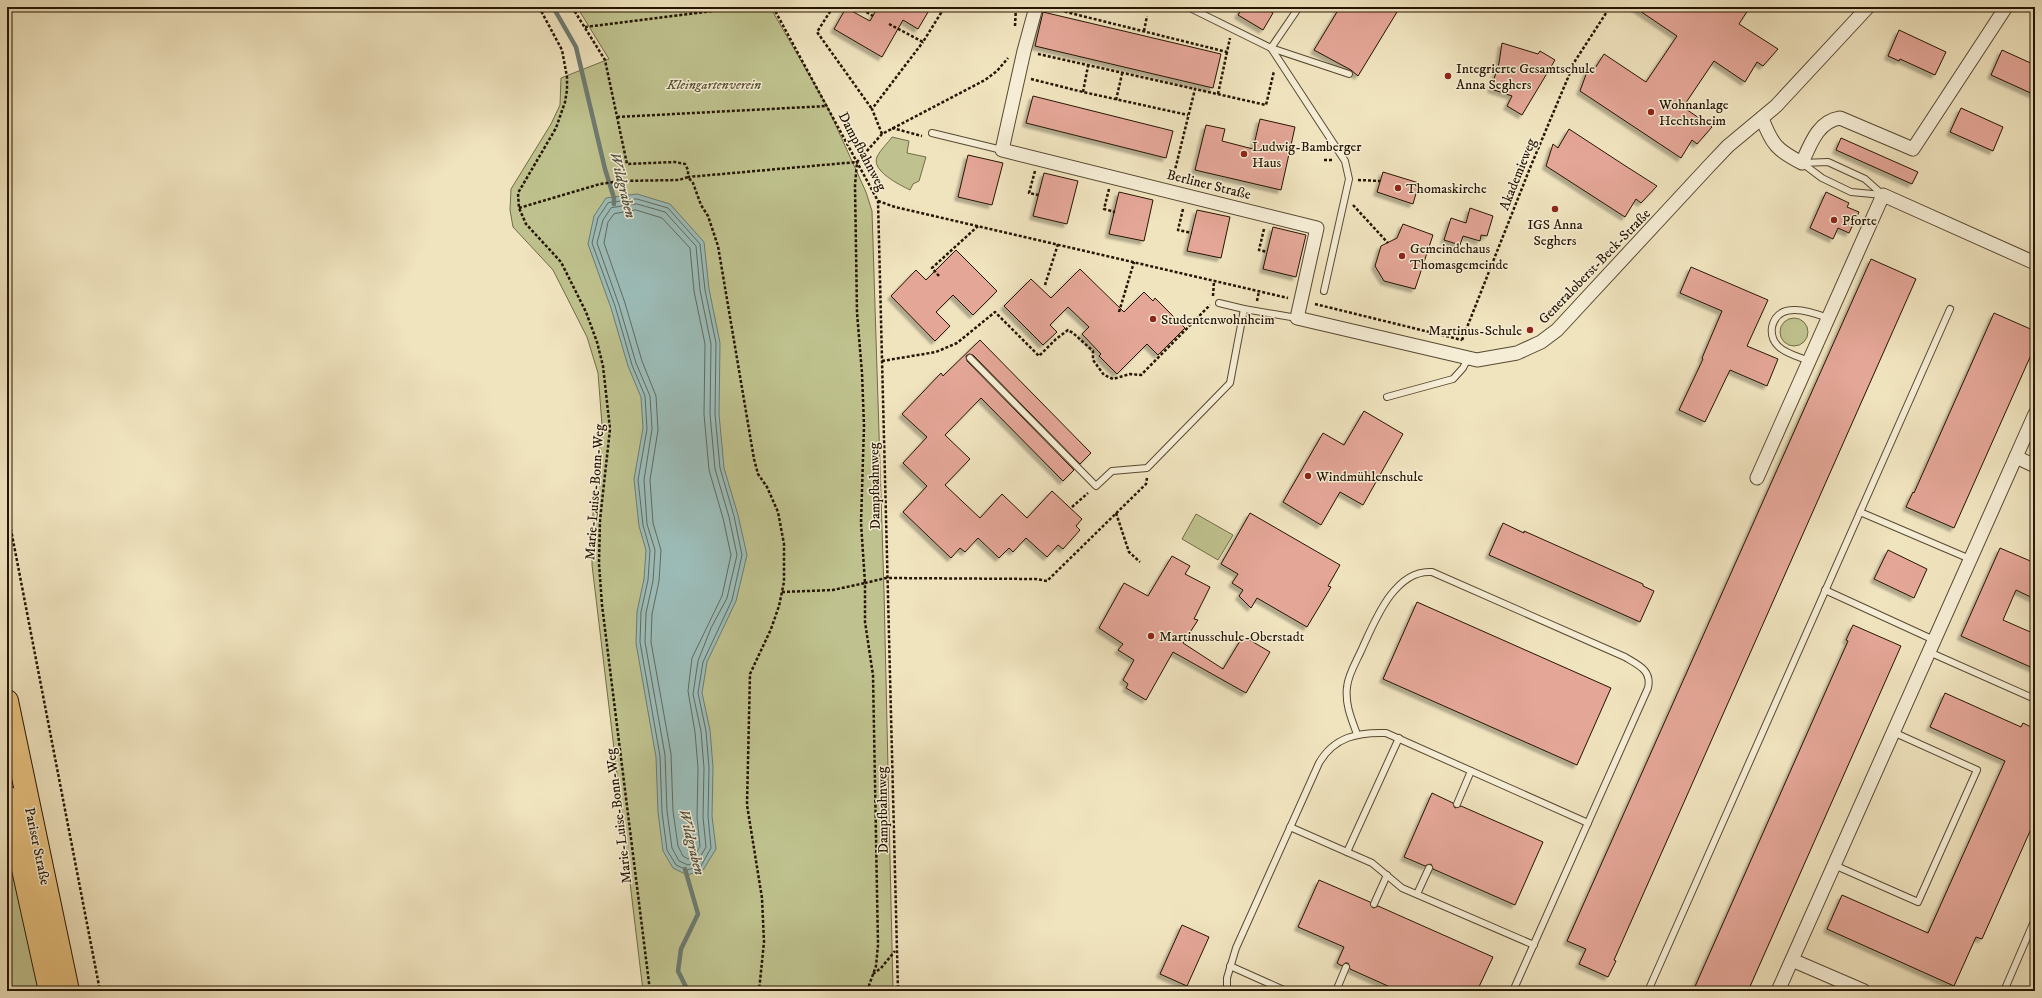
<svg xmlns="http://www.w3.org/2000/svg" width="2042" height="998" viewBox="0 0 2042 998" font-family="'IM FELL DW Pica',serif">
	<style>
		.green { fill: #bfc28e; stroke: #726c48 }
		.water { fill: #9cbdb9; stroke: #6d7a70 }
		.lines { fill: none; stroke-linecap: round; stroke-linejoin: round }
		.shore { stroke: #61695e; stroke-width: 1 }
		.stream { stroke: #6d7a70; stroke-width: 4.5 }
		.building { fill: #e4a697; stroke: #261502; filter: url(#shadow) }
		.lane-casing { stroke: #584931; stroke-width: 8 }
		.street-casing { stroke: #584931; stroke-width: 15 }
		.highway-casing { stroke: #261502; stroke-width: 24 }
		.path { stroke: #261502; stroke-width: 2.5; stroke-dasharray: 3 2; stroke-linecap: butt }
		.lane { stroke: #f5edd5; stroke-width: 6 }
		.street { stroke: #f5edd5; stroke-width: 13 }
		.highway { stroke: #e8c280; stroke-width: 22 }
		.poi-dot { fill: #8f2418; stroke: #f5edd5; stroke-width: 1.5 }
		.labels { text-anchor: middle; stroke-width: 3; stroke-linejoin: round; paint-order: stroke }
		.poi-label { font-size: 14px; fill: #261502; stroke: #f5edd5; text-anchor: start }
		.park-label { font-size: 14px; font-style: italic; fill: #5c5233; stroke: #f5edd5 }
		.street-label { font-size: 14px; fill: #261502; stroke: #f5edd5 }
		.water-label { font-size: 15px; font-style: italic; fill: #4f5042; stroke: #f5edd5 }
	</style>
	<defs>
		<filter id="shadow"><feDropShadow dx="-3.5" dy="3.5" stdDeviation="1" flood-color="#0004"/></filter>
	</defs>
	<rect width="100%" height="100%" fill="#f0e4bf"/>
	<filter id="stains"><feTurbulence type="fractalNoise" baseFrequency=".005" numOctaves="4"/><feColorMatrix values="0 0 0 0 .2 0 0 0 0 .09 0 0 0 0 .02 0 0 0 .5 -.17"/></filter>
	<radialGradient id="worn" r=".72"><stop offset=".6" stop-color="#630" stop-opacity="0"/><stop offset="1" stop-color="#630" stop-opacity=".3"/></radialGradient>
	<g class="green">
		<polygon points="577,7 770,7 827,106 866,192 872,211 884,591 893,991 643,991 592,565 593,514 602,425 598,373 587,337 553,270 513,227 510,210 511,189 551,124 560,105 561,78 609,59"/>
		<path d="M892,137L909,141L907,153L926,157L919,181L913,184L910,190C900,185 871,171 877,157C880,150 888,143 892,137Z"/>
		<circle cx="1794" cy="332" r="14"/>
		<polygon points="1196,514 1233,535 1218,560 1182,539"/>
		<polygon points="7,834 39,991 7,991"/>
	</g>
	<polygon class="water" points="637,194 670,204 704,242 709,289 720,343 719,414 724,468 738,515 747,555 736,601 707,662 702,693 710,730 713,767 712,816 716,849 703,870 687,875 673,868 663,851 658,812 656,757 636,643 637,612 644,579 646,550 639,526 634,479 643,428 641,397 628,366 611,308 588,244 594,216 606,198"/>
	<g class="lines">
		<g class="shore">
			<polygon points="637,199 668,208 700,244 705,290 716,343 715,414 720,468 734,516 742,555 732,600 703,662 698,693 706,731 709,768 708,816 711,848 701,866 687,870 676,865 667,850 662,812 660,756 640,642 641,612 648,580 650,550 643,525 638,480 647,429 645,396 632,365 615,306 592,243 598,218 608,203"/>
			<polygon points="637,204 665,212 696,246 700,290 711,344 710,414 715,469 729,517 737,555 727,598 711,628 698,661 693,694 701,731 704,768 703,817 706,847 697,862 688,865 679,861 672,848 667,811 665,755 645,642 646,613 653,581 655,550 647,524 644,480 652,429 650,396 636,363 619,305 597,243 603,220 611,208"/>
			<polygon points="636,210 662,218 690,248 694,291 705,344 704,414 709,470 723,518 731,555 722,596 692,658 688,691 695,732 698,768 697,817 700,846 694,857 688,859 683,856 678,846 673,811 671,754 651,642 652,614 659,581 661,550 653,523 650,480 658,430 656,396 642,361 625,303 604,243 608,222 614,214"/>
		</g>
		<g class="stream">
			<polyline points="553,7 576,47 605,169 614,198 614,204"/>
			<polyline points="685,869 698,914 681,949 678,971 688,991"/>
		</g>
	</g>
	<g class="building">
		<polygon points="878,7 931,7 918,29 903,20 882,57 834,29 846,8 870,21"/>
		<polygon points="1243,7 1263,7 1273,13 1263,30 1238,15"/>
		<polygon points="1340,7 1400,7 1358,76 1351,70 1314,50"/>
		<polygon points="1634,7 1750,7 1739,24 1778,49 1763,66 1757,62 1745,82 1714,61 1683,107 1712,127 1697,144 1692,140 1681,158 1580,91 1588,69 1592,73 1604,54 1646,82 1677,36"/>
		<polygon points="1043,12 1221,54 1213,88 1035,46"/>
		<polygon points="1899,30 1946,52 1935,75 1900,59 1899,61 1888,56"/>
		<polygon points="1502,43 1538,54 1540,51 1555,60 1522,115 1507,106 1512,96 1491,89 1499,63"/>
		<polygon points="2002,50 2035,65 2035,95 1991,75"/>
		<polygon points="1033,96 1173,131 1166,158 1026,123"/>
		<polygon points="1961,108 2003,127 1993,151 1950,132"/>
		<polygon points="1260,119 1295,127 1281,190 1195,170 1206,125 1225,129 1222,141 1253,149"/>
		<polygon points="1569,129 1624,165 1657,186 1641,203 1636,199 1625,217 1546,166 1553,144 1558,148"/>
		<polygon points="1841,138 1918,172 1912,184 1836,150"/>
		<polygon points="968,155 1003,163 992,205 958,197"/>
		<polygon points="1383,172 1419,183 1413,204 1377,192"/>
		<polygon points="1044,173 1078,181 1067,224 1033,216"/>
		<polygon points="1119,192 1153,200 1144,241 1109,234"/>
		<polygon points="1826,192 1849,203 1847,207 1859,212 1849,233 1838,228 1833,239 1810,228"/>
		<polygon points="1470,208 1493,216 1487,236 1481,235 1480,241 1463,236 1460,245 1444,240 1451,218 1466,223"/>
		<polygon points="1197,210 1230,217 1221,258 1187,251"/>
		<polygon points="1403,224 1433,235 1415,289 1384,281 1375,266 1381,246 1397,238"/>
		<polygon points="1273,227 1306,235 1296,277 1263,269"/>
		<polygon points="956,250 997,291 973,315 953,295 936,312 950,326 935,341 891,296 916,270 926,280"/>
		<polygon points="1871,259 1916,279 1614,960 1616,961 1608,977 1579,964 1586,949 1567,941"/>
		<polygon points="1691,267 1768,300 1747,346 1778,359 1767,386 1730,370 1705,422 1679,410 1703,359 1702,358 1722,311 1680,293"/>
		<polygon points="1080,269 1124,312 1144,292 1153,301 1155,298 1185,328 1158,355 1147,344 1117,374 1099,356 1101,354 1082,334 1089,327 1068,307 1050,325 1057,332 1043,345 1004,306 1031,279 1051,298"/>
		<polygon points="1994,313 2035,331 2035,346 1954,528 1906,507 1913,492 1914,493"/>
		<polygon points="980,340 1091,453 1080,464 973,355 969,354 966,356 967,361 1074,470 1063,481 981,398 945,435 970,459 945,485 980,518 1002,494 1027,518 1052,491 1082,519 1076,526 1080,530 1063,549 1058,545 1047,557 1026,538 1013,552 1009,548 999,558 978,538 965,552 960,548 951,558 903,512 927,486 903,463 927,437 902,414 941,373 943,376"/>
		<polygon points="1364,411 1403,434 1363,505 1340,492 1321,525 1283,502 1323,433 1344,445"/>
		<polygon points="1250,513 1340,565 1328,586 1331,587 1307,627 1257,598 1251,608 1239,596 1243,590 1232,583 1238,574 1221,564"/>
		<polygon points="1503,523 1524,533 1524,531 1643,584 1643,586 1654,591 1640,622 1489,555"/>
		<polygon points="2000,548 2035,563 2035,599 2016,590 2003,620 2035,634 2035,669 1961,636"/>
		<polygon points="1888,550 1927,569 1914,598 1874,579"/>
		<polygon points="1172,556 1190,566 1185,574 1210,587 1194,619 1198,620 1183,643 1223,669 1243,636 1270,652 1246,693 1173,652 1146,700 1126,688 1128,684 1123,680 1134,660 1118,650 1123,644 1099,628 1124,583 1148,596"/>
		<polygon points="1417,602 1611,688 1577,765 1383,679"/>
		<polygon points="1853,625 1901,646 1748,991 1693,991 1848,641 1846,640"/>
		<polygon points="1945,693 2021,727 2023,723 2035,729 2035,820 1982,939 1976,937 1954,986 1827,929 1842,895 1928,933 2005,761 1930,727"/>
		<polygon points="1432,793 1453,803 1455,808 1461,806 1543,842 1515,905 1433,869 1431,864 1425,866 1404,857"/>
		<polygon points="1319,880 1370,902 1373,908 1378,906 1493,957 1477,991 1399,991 1350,969 1348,963 1345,963 1342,966 1337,963 1344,947 1298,927"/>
		<polygon points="1182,925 1209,937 1187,986 1160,974"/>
	</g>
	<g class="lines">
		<defs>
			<g id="lane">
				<polyline points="1149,7 1150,7"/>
				<polyline points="1188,7 1271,48 1345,161 1349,179 1324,291"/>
				<polyline points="1299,7 1271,48 1349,74"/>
				<polyline points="932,133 1002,150"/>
				<polyline points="1802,163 1828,162 1865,179 1883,195"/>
				<polyline points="1802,163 1822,178 1851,192 1883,195"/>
				<polyline points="1219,303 1244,309"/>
				<polyline points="970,358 1096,486 1112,471 1147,468 1230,383 1244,309 1297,318"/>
				<path d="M1809,361C1800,357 1786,354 1778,346C1773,341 1771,334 1772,327C1778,300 1811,312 1828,318"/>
				<polyline points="1387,397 1453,379 1463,368 1468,358"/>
				<polyline points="1860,512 1970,559"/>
				<polyline points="1825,590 1934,640"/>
				<polyline points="1929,652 2035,699"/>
				<path d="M1357,734C1351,718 1345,704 1347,687C1348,675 1356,662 1361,651C1374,623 1394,569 1432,572L1625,657C1638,665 1652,670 1648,688L1513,991"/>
				<polyline points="1457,804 1471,771"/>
				<polyline points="1290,827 1372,863 1402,888 1534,945"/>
				<polyline points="1347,852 1399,738"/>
				<polyline points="1834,865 1918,902 1977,770 1893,732"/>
				<polyline points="1417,894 1429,868"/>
				<polyline points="1374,904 1387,875"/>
				<polyline points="1230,966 1286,991"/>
				<path d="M1227,991V978L1236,948L1319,763C1334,737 1358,732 1386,733L1588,823"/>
				<polyline points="1336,991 1346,967"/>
				<polyline points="1648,991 1950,309"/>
				<polyline points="2004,991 2035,919"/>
			</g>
			<g id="street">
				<polyline points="1036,7 1024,51 1002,150 1317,228 1297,318 1477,360 1517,353 1541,342 1557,330 1709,166 1728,146 1776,106 1868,7"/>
				<path d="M1762,118C1772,145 1777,150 1802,163C1810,145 1818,121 1840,118L1913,149L2006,7"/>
				<polyline points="2016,457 2035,466"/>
				<polyline points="1757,478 1883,195 2035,263"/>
				<polyline points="1792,960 1864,991"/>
				<polyline points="1778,991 2035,414"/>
			</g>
			<g id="highway">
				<polyline points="7,701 68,991"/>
				<polyline points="7,797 50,991"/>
			</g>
		</defs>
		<use href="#lane" class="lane-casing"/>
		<use href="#street" class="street-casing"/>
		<use href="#highway" class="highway-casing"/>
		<g class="path">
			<polyline points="539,7 562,50 567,77 567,90 565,102 556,128 518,193 519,208 526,224 561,262 586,312 597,342 603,366 610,429 600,520 599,564 602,605 650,991"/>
			<polyline points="572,7 605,60 627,164 675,162 685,164 688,170 688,177 857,162"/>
			<polyline points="773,7 878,201 898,991"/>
			<polyline points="833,7 817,32 872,109"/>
			<polyline points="858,7 873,16"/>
			<polyline points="1584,7 1592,11 1594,7"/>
			<polyline points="1050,8 1227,52 1230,38"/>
			<polyline points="889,24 923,42 941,13 941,7"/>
			<polyline points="1015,26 1016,7"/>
			<polyline points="585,27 745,7"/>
			<polyline points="1144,31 1147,16"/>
			<polyline points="1038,54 1195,89"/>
			<polyline points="1031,79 1083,92 1188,115"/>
			<polyline points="1083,92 1088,66"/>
			<polyline points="1218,94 1227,52"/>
			<polyline points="1116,100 1122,74"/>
			<polyline points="617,117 827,106"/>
			<polyline points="892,128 922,136"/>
			<polyline points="882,134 872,109 923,42"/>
			<polyline points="1324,160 1332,160"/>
			<polyline points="1035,171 1029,193 1038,195"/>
			<polyline points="1173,178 1195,89 1266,105 1274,71"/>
			<polyline points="1358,180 1380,181"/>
			<polyline points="1109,189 1104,209 1115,212"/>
			<polyline points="878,201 895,207 1288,298"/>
			<polyline points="1353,205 1388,243"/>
			<polyline points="519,208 600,184 620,181 679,180 688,177 693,183 701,205 708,216 718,246 754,459 758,474 767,487 778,512 784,544 784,582 779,606 771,629 750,674 747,805 762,898 764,942 759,991"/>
			<polyline points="1183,209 1178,230 1192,233"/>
			<polyline points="1264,229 1259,250 1267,252"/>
			<polyline points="939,276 932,268 978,226"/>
			<polyline points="1045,285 1058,244"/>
			<polyline points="1213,296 1214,281"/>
			<polyline points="1257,301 1259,291"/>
			<polyline points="1315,304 1462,340"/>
			<polyline points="1119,312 1134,262"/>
			<polyline points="1462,340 1530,168 1575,61 1610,7"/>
			<polyline points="882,361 936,352 957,343 995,312 1039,356 1056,339 1068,330 1073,333 1093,351 1093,360 1104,375 1113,379 1130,374 1141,375 1210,305"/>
			<polyline points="1072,507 1088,493"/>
			<polyline points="7,509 100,991"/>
			<polyline points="1116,513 1129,552 1140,562"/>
			<polyline points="782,592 833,590 865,583 861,523 864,426 862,373 857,313 855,185 857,162 882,134 985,80 997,71 1008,58"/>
			<polyline points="873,974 881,968 895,951"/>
			<polyline points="867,991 876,966 878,945 873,675 865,622 865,583 886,578 1036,579 1047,581 1146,484 1147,478"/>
		</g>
		<use href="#lane" class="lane"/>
		<use href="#street" class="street"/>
		<use href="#highway" class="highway"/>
	</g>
	<g class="poi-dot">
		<circle cx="1448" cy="76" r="4"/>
		<circle cx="1651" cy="112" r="4"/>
		<circle cx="1244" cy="154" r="4"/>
		<circle cx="1398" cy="188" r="4"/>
		<circle cx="1555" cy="209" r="4"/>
		<circle cx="1834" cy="220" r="4"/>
		<circle cx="1402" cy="256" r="4"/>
		<circle cx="1153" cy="319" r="4"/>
		<circle cx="1530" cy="330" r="4"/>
		<circle cx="1308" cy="476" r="4"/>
		<circle cx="1151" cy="636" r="4"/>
	</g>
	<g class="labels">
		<g class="poi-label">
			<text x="1456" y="73">Integrierte Gesamtschule<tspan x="1456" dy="16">Anna Seghers</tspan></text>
			<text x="1659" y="109">Wohnanlage<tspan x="1659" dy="16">Hechtsheim</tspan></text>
			<text x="1252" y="151">Ludwig-Bamberger<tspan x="1252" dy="16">Haus</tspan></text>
			<text x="1406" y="193">Thomaskirche</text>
			<text x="1842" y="225">Pforte</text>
			<text x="1555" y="229" text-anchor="middle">IGS Anna<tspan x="1555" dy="16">Seghers</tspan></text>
			<text x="1410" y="253">Gemeindehaus<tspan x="1410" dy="16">Thomasgemeinde</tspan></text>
			<text x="1161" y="324">Studentenwohnheim</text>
			<text x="1522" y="335" text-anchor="end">Martinus-Schule</text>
			<text x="1316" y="481">Windmühlenschule</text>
			<text x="1159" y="641">Martinusschule-Oberstadt</text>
		</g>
		<g class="park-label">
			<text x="714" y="89">Kleingartenverein</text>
		</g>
		<g class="street-label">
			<text transform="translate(863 151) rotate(62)" y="5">Dampfbahnweg</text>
			<text transform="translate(1517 174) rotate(-68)" y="5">Akademieweg</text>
			<text transform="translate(1209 184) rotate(14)" y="5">Berliner Straße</text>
			<text transform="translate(1594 266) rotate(-46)" y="5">Generaloberst-Beck-Straße</text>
			<text transform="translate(874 486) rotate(-91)" y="5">Dampfbahnweg</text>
			<text transform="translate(594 492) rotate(-86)" y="5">Marie-Luise-Bonn-Weg</text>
			<text transform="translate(882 810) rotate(-91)" y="5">Dampfbahnweg</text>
			<text transform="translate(618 816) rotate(-97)" y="5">Marie-Luise-Bonn-Weg</text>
			<text transform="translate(38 846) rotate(78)" y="5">Pariser Straße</text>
		</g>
		<g class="water-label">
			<text transform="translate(623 185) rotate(76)" y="5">Wildgraben</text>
			<text transform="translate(692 842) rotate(76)" y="5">Wildgraben</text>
		</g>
	</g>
	<rect width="2042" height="998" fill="none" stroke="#f0e4bf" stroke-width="24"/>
	<rect x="8" y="8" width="2026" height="982" fill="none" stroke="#261502" stroke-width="2"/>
	<rect x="12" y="12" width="2018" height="974" fill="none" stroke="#261502"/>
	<rect width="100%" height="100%" filter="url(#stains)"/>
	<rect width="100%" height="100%" fill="url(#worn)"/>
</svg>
